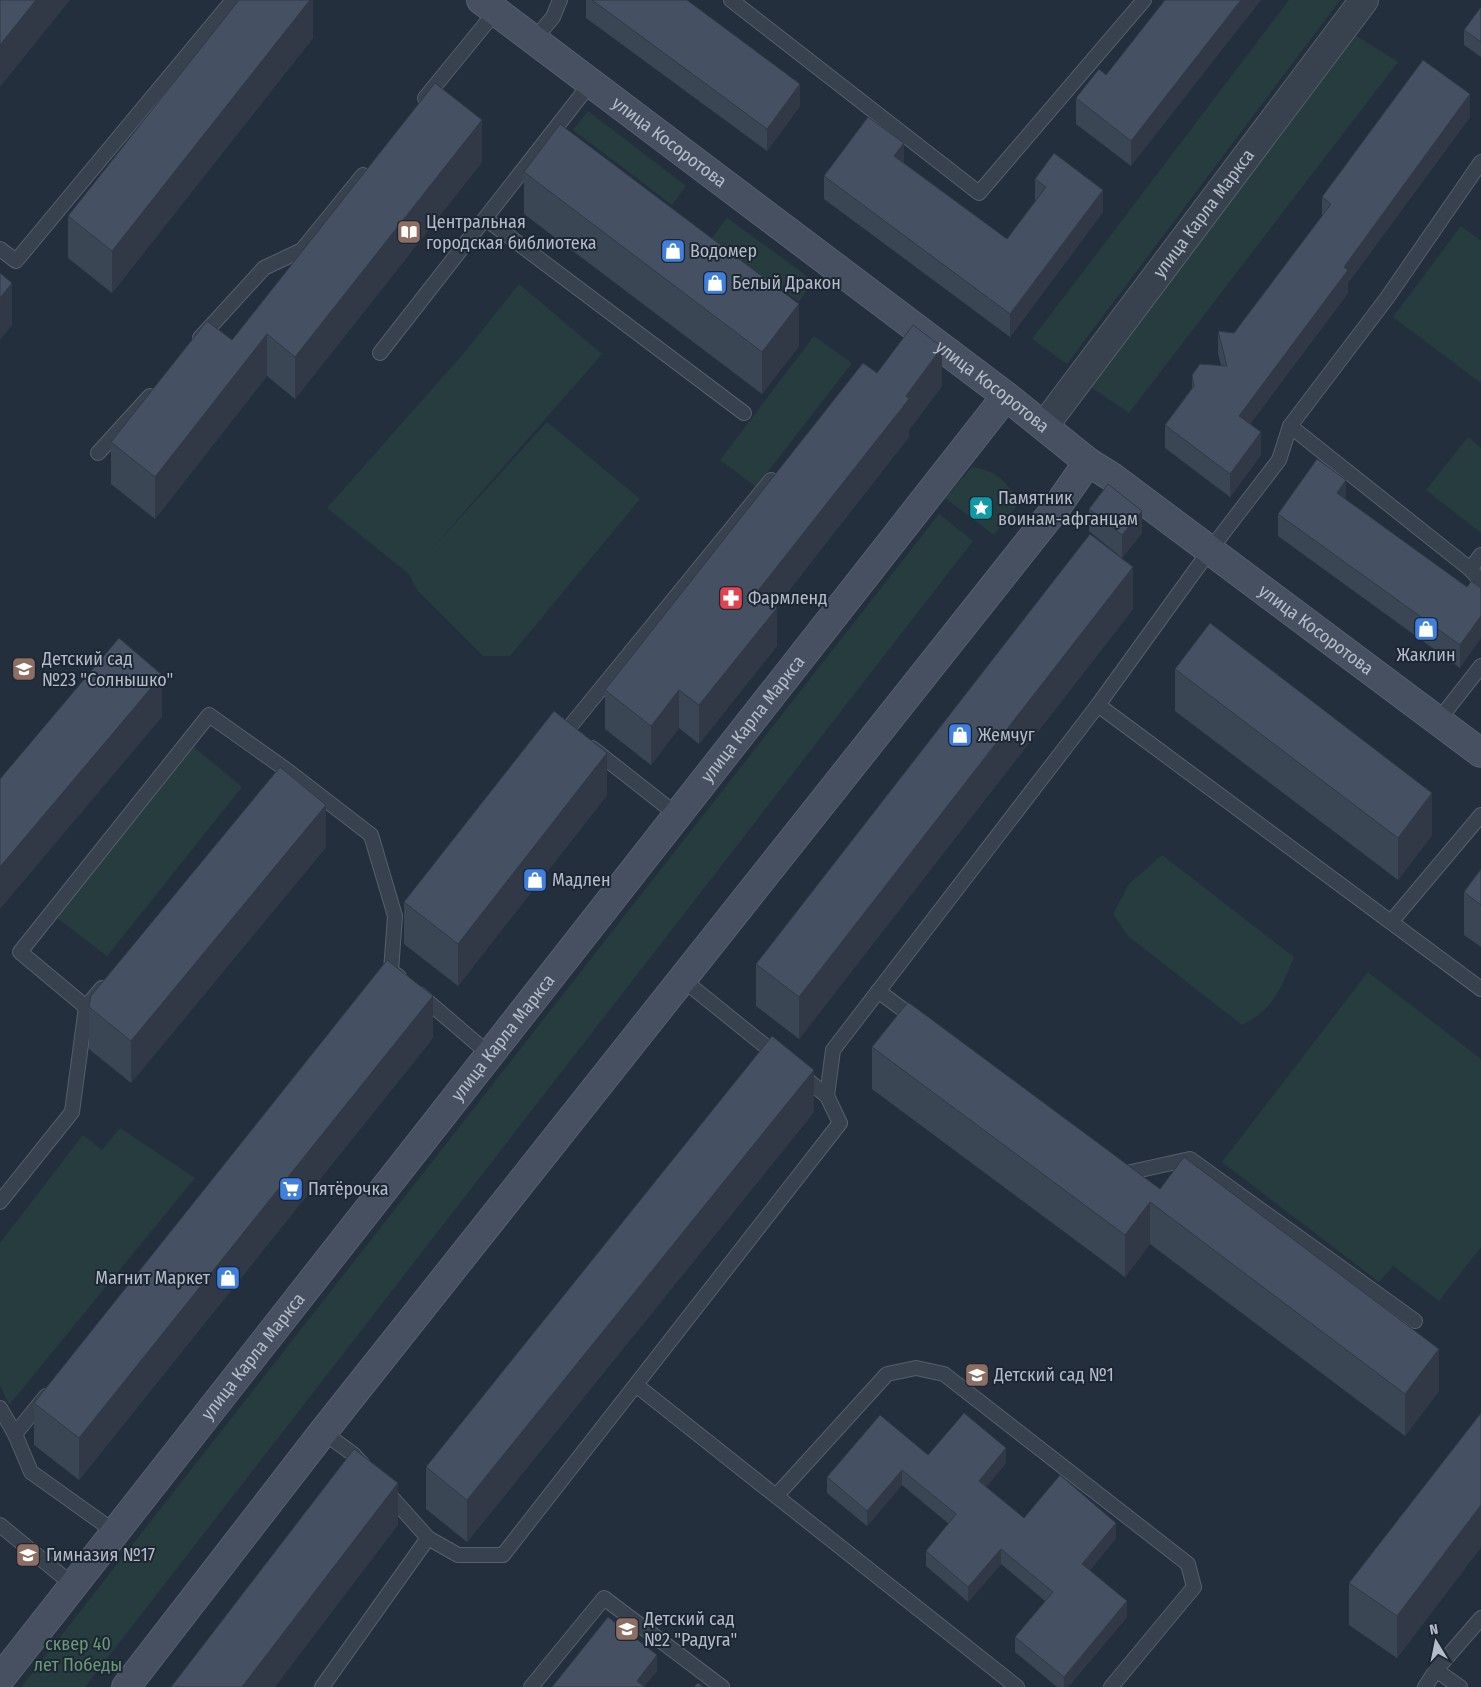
<svg xmlns="http://www.w3.org/2000/svg" width="1481" height="1687" viewBox="0 0 1481 1687" font-family="'Fira Sans Condensed',sans-serif">
	<style>
		.green { fill: #263c3f }
		.lines { fill: none; stroke-linecap: round; stroke-linejoin: round }
		.lane-casing { stroke: #565f6c; stroke-width: 16 }
		.street-casing { stroke: #565f6c; stroke-width: 30 }
		.secondary-casing { stroke: #565f6c; stroke-width: 30 }
		.lane { stroke: #38414e; stroke-width: 14 }
		.street { stroke: #38414e; stroke-width: 28 }
		.secondary { stroke: #465061; stroke-width: 28 }
		.wall { fill: #3b4654 }
		.shaded-wall { fill: #303945 }
		.building { fill: #455162; stroke: #303945 }
		.labels { text-anchor: middle; stroke-width: 4; stroke-linejoin: round; paint-order: stroke }
		.street-label { font-size: 18px; fill: #b4bcc9; stroke: #1d2633 }
		.poi-label { font-size: 18px; fill: #b4bcc9; stroke: #1d2633; text-anchor: start }
		.park-label { font-size: 18px; fill: #6b9a76; stroke: #1d2633 }
	</style>
	<rect width="100%" height="100%" fill="#242f3e"/>
	<g class="green">
		<polygon points="1289,0 1340,0 1067,364 1032,339"/>
		<polygon points="1355,35 1398,62 1129,413 1089,386"/>
		<polygon points="588,111 686,186 672,205 573,130"/>
		<polygon points="727,218 814,281 799,302 710,240"/>
		<polygon points="1461,226 1481,241 1481,383 1393,317"/>
		<polygon points="519,284 602,354 430,551 547,422 640,499 510,656 483,656 417,590 409,574 327,508 464,353"/>
		<polygon points="814,336 852,363 756,487 720,460"/>
		<polygon points="1468,437 1481,448 1481,533 1426,490"/>
		<path d="M972,467C998,471 1005,481 1020,502L994,535L945,498Z"/>
		<polygon points="939,514 973,541 85,1687 21,1687"/>
		<polygon points="194,747 242,787 107,956 57,918"/>
		<path d="M1162,855L1294,957C1281,988 1274,1009 1242,1025L1128,936L1113,914L1129,884Z"/>
		<polygon points="1368,972 1481,1059 1481,1247 1439,1301 1393,1266 1379,1282 1222,1162"/>
		<polygon points="120,1128 195,1178 9,1405 0,1385 0,1243 83,1135 102,1150"/>
	</g>
	<g class="lines">
		<defs>
			<g id="lane">
				<polyline points="731,0 979,193 1144,0"/>
				<polyline points="534,40 553,17 560,0"/>
				<polyline points="425,98 496,11"/>
				<polyline points="486,219 744,413"/>
				<polyline points="0,249 16,261 233,0"/>
				<polyline points="200,338 264,268 302,250 363,175"/>
				<polyline points="380,353 590,84"/>
				<polyline points="1290,426 1470,569 1481,581"/>
				<polyline points="98,453 150,396"/>
				<polyline points="1470,569 1481,555"/>
				<polyline points="1098,705 1481,989"/>
				<polyline points="1438,721 1481,666"/>
				<polyline points="556,731 568,729 771,480"/>
				<polyline points="592,748 676,814"/>
				<polyline points="1391,922 1481,815"/>
				<polyline points="682,979 779,1057"/>
				<polyline points="102,988 86,1007 20,952 209,715 288,771 371,835 395,916 391,971 399,977"/>
				<polyline points="878,991 917,1020"/>
				<polyline points="419,994 489,1054"/>
				<polyline points="800,1074 827,1096 833,1050 1098,705 1210,550 1279,460 1290,426 1387,298 1481,162"/>
				<polyline points="1119,1171 1122,1174 1190,1159 1415,1321"/>
				<polyline points="0,1202 72,1112 86,1007"/>
				<polyline points="636,1385 1017,1687"/>
				<polyline points="46,1396 15,1434 31,1472 115,1532"/>
				<polyline points="0,1408 15,1434"/>
				<polyline points="323,1432 353,1454 363,1465"/>
				<polyline points="777,1495 887,1374 916,1368 944,1374 1188,1564 1194,1587 1111,1687"/>
				<polyline points="0,1525 73,1585"/>
				<polyline points="428,1538 458,1555 503,1555 840,1123 827,1096"/>
				<polyline points="1436,1670 1460,1687"/>
				<polyline points="322,1687 428,1538 387,1492"/>
				<polyline points="531,1687 604,1598 722,1687"/>
				<polyline points="1425,1687 1436,1670 1481,1618"/>
			</g>
			<g id="street">
				<path id="s1" d="M1044,426L1364,0"/>
			</g>
			<g id="secondary">
				<path id="s2" d="M481,0L1006,396L1088,462L1112,477L1481,753"/>
				<path id="s3" d="M0,1679L1006,396"/>
				<polyline points="126,1687 323,1432 1056,508 1088,462"/>
			</g>
		</defs>
		<use href="#lane" class="lane-casing"/>
		<use href="#street" class="street-casing"/>
		<use href="#secondary" class="secondary-casing"/>
		<use href="#lane" class="lane"/>
		<use href="#street" class="street"/>
		<use href="#secondary" class="secondary"/>
	</g>
	<g class="wall">
		<polygon points="313,0 313,38 112,293 68,258 68,216"/>
		<polygon points="586,0 687,0 800,106 767,151 586,18"/>
		<polygon points="1165,0 1131,166 1076,124 1076,98 1106,75"/>
		<polygon points="1481,7 1481,57 1464,45 1464,30"/>
		<polygon points="1470,117 1348,283 1348,293 1250,424 1261,455 1230,497 1165,448 1165,425 1192,388 1192,375 1221,366 1218,353 1218,331 1234,333 1322,216 1322,197"/>
		<polygon points="482,162 295,399 267,376 155,519 111,484 111,442 232,340"/>
		<polygon points="904,163 1007,239 1035,202 1035,179 1103,212 1010,337 824,199 824,176"/>
		<polygon points="524,172 799,346 762,394 524,214"/>
		<polygon points="877,373 942,386 909,430 909,437 776,607 777,646 699,744 679,728 651,765 605,729 605,690"/>
		<polygon points="1346,500 1467,587 1460,668 1278,536 1278,514"/>
		<polygon points="1089,509 1142,533 1122,558 1089,531"/>
		<polygon points="1133,609 799,1039 756,1006 756,964"/>
		<polygon points="1175,669 1432,835 1398,880 1175,711"/>
		<polygon points="607,795 458,986 404,944 404,902"/>
		<polygon points="326,847 131,1083 89,1049 89,1007"/>
		<polygon points="1481,869 1481,947 1464,935 1464,892"/>
		<polygon points="433,1038 79,1480 34,1445 34,1403"/>
		<polygon points="872,1047 1160,1189 1439,1391 1405,1436 1150,1244 1125,1277 872,1089"/>
		<polygon points="814,1112 467,1542 426,1509 426,1467"/>
		<polygon points="1481,1413 1481,1547 1397,1658 1349,1625 1349,1583"/>
		<polygon points="928,1455 1006,1463 986,1487 1024,1518 1116,1538 1090,1570 1127,1617 1068,1687 1057,1687 1015,1652 1015,1637 1045,1601 1001,1564 968,1602 926,1566 926,1551 949,1524 902,1485 867,1526 827,1493 827,1477"/>
	</g>
	<g class="shaded-wall">
		<polygon points="36,0 70,0 0,87 0,45"/>
		<polygon points="310,0 313,0 313,38 112,293 112,251"/>
		<polygon points="1241,0 1261,0 1131,166 1131,141"/>
		<polygon points="800,84 800,106 767,151 767,129"/>
		<polygon points="1470,94 1470,117 1348,283 1348,293 1239,438 1239,416 1344,267"/>
		<polygon points="482,120 482,162 295,399 295,357"/>
		<polygon points="904,143 904,166 894,156"/>
		<polygon points="1103,190 1103,212 1010,337 1010,314"/>
		<polygon points="12,283 12,325 0,340 0,298"/>
		<polygon points="799,304 799,346 762,394 762,352"/>
		<polygon points="267,334 267,376 155,519 155,477"/>
		<polygon points="942,347 942,386 909,430 909,437 757,631 757,592"/>
		<polygon points="1261,432 1261,455 1230,497 1230,474"/>
		<polygon points="1346,480 1346,503 1337,493"/>
		<polygon points="1142,511 1142,533 1122,558 1122,535"/>
		<polygon points="1133,567 1133,609 799,1039 799,997"/>
		<polygon points="777,608 777,646 699,744 699,705"/>
		<polygon points="1481,616 1481,638 1460,668 1460,645"/>
		<polygon points="162,675 162,717 0,909 0,867"/>
		<polygon points="679,690 679,728 651,765 651,726"/>
		<polygon points="607,753 607,795 458,986 458,944"/>
		<polygon points="1432,793 1432,835 1398,880 1398,838"/>
		<polygon points="326,805 326,847 131,1083 131,1041"/>
		<polygon points="433,996 433,1038 79,1480 79,1438"/>
		<polygon points="814,1070 814,1112 467,1542 467,1500"/>
		<polygon points="1150,1202 1150,1244 1125,1277 1125,1235"/>
		<polygon points="1439,1349 1439,1391 1405,1436 1405,1394"/>
		<polygon points="1006,1448 1006,1463 979,1496 979,1481"/>
		<polygon points="902,1470 902,1485 867,1526 867,1511"/>
		<polygon points="398,1483 398,1525 275,1687 242,1687"/>
		<polygon points="1481,1505 1481,1547 1397,1658 1397,1616"/>
		<polygon points="1116,1523 1116,1538 1082,1579 1082,1564"/>
		<polygon points="1001,1549 1001,1564 968,1602 968,1587"/>
		<polygon points="1127,1601 1127,1617 1068,1687 1064,1687 1064,1677"/>
		<polygon points="657,1655 657,1671 644,1687 637,1681"/>
	</g>
	<g class="building">
		<polygon points="0,0 36,0 0,45"/>
		<polygon points="239,0 310,0 112,251 68,216"/>
		<polygon points="592,0 687,0 800,84 767,129"/>
		<polygon points="1165,0 1241,0 1131,141 1076,98 1099,69 1106,75"/>
		<polygon points="1481,7 1481,42 1464,30"/>
		<polygon points="1423,60 1470,94 1344,267 1348,270 1239,416 1261,432 1230,474 1165,425 1194,386 1192,375 1200,364 1227,366 1218,331 1234,333 1331,204 1322,197"/>
		<polygon points="435,83 482,120 295,357 267,334 155,477 111,442 207,321 232,340"/>
		<polygon points="868,117 904,143 894,156 1007,239 1046,187 1035,179 1054,153 1103,190 1010,314 824,176"/>
		<polygon points="560,124 799,304 762,352 524,172"/>
		<polygon points="0,273 12,283 0,298"/>
		<polygon points="913,325 942,347 906,396 909,399 757,592 777,608 699,705 679,690 651,726 605,690 863,363 877,373"/>
		<polygon points="1317,459 1346,480 1337,493 1467,587 1471,581 1481,588 1481,616 1460,645 1278,514"/>
		<polygon points="1108,484 1142,511 1122,535 1089,509"/>
		<polygon points="1090,534 1133,567 799,997 756,964"/>
		<polygon points="1210,623 1432,793 1398,838 1175,669"/>
		<polygon points="119,638 162,675 0,867 0,779"/>
		<polygon points="554,711 607,753 458,944 404,902"/>
		<polygon points="280,767 326,805 131,1041 89,1007 91,996"/>
		<polygon points="1481,869 1481,905 1464,892"/>
		<polygon points="387,960 433,996 79,1438 34,1403"/>
		<polygon points="908,1002 1160,1189 1184,1157 1439,1349 1405,1394 1150,1202 1125,1235 872,1047"/>
		<polygon points="772,1036 814,1070 467,1500 426,1467"/>
		<polygon points="964,1413 1006,1448 979,1481 1024,1518 1060,1475 1116,1523 1082,1564 1127,1601 1064,1677 1015,1637 1053,1592 1001,1549 968,1587 926,1551 956,1514 902,1470 867,1511 827,1477 880,1415 928,1455"/>
		<polygon points="1481,1413 1481,1505 1397,1616 1349,1583"/>
		<polygon points="354,1449 398,1483 242,1687 171,1687"/>
		<polygon points="608,1617 657,1655 637,1681 645,1687 552,1687"/>
		<polygon points="698,1683 703,1687 694,1687"/>
	</g>
	<defs>
		<symbol id="library-square" viewBox="-11 -11 22 22"><rect x="-9" y="-9" width="18" height="18" rx="4" fill="#8d6e63" stroke="#1d2633"/><path d="M-6-4Q-3-5.5-.7-3.5V5Q-3 3-6 4ZM6-4Q3-5.5 .7-3.5V5Q3 3 6 4Z" fill="#fff"/></symbol>
		<symbol id="shop-square" viewBox="-11 -11 22 22"><rect x="-9" y="-9" width="18" height="18" rx="4" fill="#3f7fe0" stroke="#1d2633"/><path d="M-5-2.5h2.3a2.7 3.5 0 0 1 5.4 0H5L5.5 6h-11ZM-1.5-2.5h3a1.5 2.3 0 0 0-3 0Z" fill="#fff"/></symbol>
		<symbol id="sight-square" viewBox="-11 -11 22 22"><rect x="-9" y="-9" width="18" height="18" rx="4" fill="#0f9aa8" stroke="#1d2633"/><path d="M0-6L1.8-2.2L6-1.7L2.9 1.2L3.7 5.4L0 3.3L-3.7 5.4L-2.9 1.2L-6-1.7L-1.8-2.2Z" fill="#fff"/></symbol>
		<symbol id="pharmacy-square" viewBox="-11 -11 22 22"><rect x="-9" y="-9" width="18" height="18" rx="4" fill="#e0444e" stroke="#1d2633"/><path d="M-2-6h4v4h4v4h-4v4h-4v-4h-4v-4h4Z" fill="#fff"/></symbol>
		<symbol id="school-square" viewBox="-11 -11 22 22"><rect x="-9" y="-9" width="18" height="18" rx="4" fill="#8d6e63" stroke="#1d2633"/><path d="M0-5L7-2L0 1L-7-2ZM-4 1L0 2.5L4 1V4Q0 6-4 4Z" fill="#fff"/></symbol>
		<symbol id="supermarket-square" viewBox="-11 -11 22 22"><rect x="-9" y="-9" width="18" height="18" rx="4" fill="#3f7fe0" stroke="#1d2633"/><path d="M-6-5.5h2.5l.6 2H6L4.5 2H-2.5L-4.4-4H-6ZM-1.5 3.2a1.3 1.3 0 1 0 .1 0ZM3 3.2a1.3 1.3 0 1 0 .1 0Z" fill="#fff"/></symbol>
	</defs>
	<g fill-rule="evenodd">
		<use href="#library-square" x="395" y="218" width="28" height="28"/>
		<use href="#shop-square" x="659" y="237" width="28" height="28"/>
		<use href="#shop-square" x="701" y="269" width="28" height="28"/>
		<use href="#sight-square" x="967" y="494" width="28" height="28"/>
		<use href="#pharmacy-square" x="717" y="584" width="28" height="28"/>
		<use href="#shop-square" x="1412" y="615" width="28" height="28"/>
		<use href="#school-square" x="10" y="655" width="28" height="28"/>
		<use href="#shop-square" x="946" y="721" width="28" height="28"/>
		<use href="#shop-square" x="521" y="866" width="28" height="28"/>
		<use href="#supermarket-square" x="277" y="1175" width="28" height="28"/>
		<use href="#shop-square" x="214" y="1264" width="28" height="28"/>
		<use href="#school-square" x="963" y="1361" width="28" height="28"/>
		<use href="#school-square" x="14" y="1541" width="28" height="28"/>
		<use href="#school-square" x="613" y="1615" width="28" height="28"/>
	</g>
	<g class="labels">
		<g class="street-label">
			<text dy="6" stroke="none"><textPath href="#s2" startOffset="236">улица Косоротова</textPath></text>
			<text dy="6" stroke="none"><textPath href="#s1" startOffset="266">улица Карла Маркса</textPath></text>
			<text dy="6" stroke="none"><textPath href="#s2" startOffset="641">улица Косоротова</textPath></text>
			<text dy="6" stroke="none"><textPath href="#s2" startOffset="1046">улица Косоротова</textPath></text>
			<text dy="6" stroke="none"><textPath href="#s3" startOffset="1220">улица Карла Маркса</textPath></text>
			<text dy="6" stroke="none"><textPath href="#s3" startOffset="815">улица Карла Маркса</textPath></text>
			<text dy="6" stroke="none"><textPath href="#s3" startOffset="410">улица Карла Маркса</textPath></text>
		</g>
		<g class="poi-label">
			<text x="426" y="228">Центральная<tspan x="426" dy="21">городская библиотека</tspan></text>
			<text x="690" y="257">Водомер</text>
			<text x="732" y="289">Белый Дракон</text>
			<text x="998" y="504">Памятник<tspan x="998" dy="21">воинам-афганцам</tspan></text>
			<text x="748" y="604">Фармленд</text>
			<text x="1426" y="661" text-anchor="middle">Жаклин</text>
			<text x="42" y="665">Детский сад<tspan x="42" dy="21">№23 "Солнышко"</tspan></text>
			<text x="978" y="741">Жемчуг</text>
			<text x="552" y="886">Мадлен</text>
			<text x="308" y="1195">Пятёрочка</text>
			<text x="210" y="1284" text-anchor="end">Магнит Маркет</text>
			<text x="994" y="1381">Детский сад №1</text>
			<text x="46" y="1561">Гимназия №17</text>
			<text x="644" y="1625">Детский сад<tspan x="644" dy="21">№2 "Радуга"</tspan></text>
		</g>
		<g class="park-label">
			<text x="78" y="1650">сквер 40<tspan x="78" dy="21">лет Победы</tspan></text>
		</g>
	</g>
	<g transform="translate(1436 1642) rotate(350)" stroke="#1d2633" stroke-width="4" paint-order="stroke">
	<path d="M0-4L9 19L0 12L-9 19Z" fill="#b4bcc9"/>
	<text y="-8" font-size="14" font-weight="bold" text-anchor="middle" fill="#b4bcc9">N</text>
	</g>
</svg>
